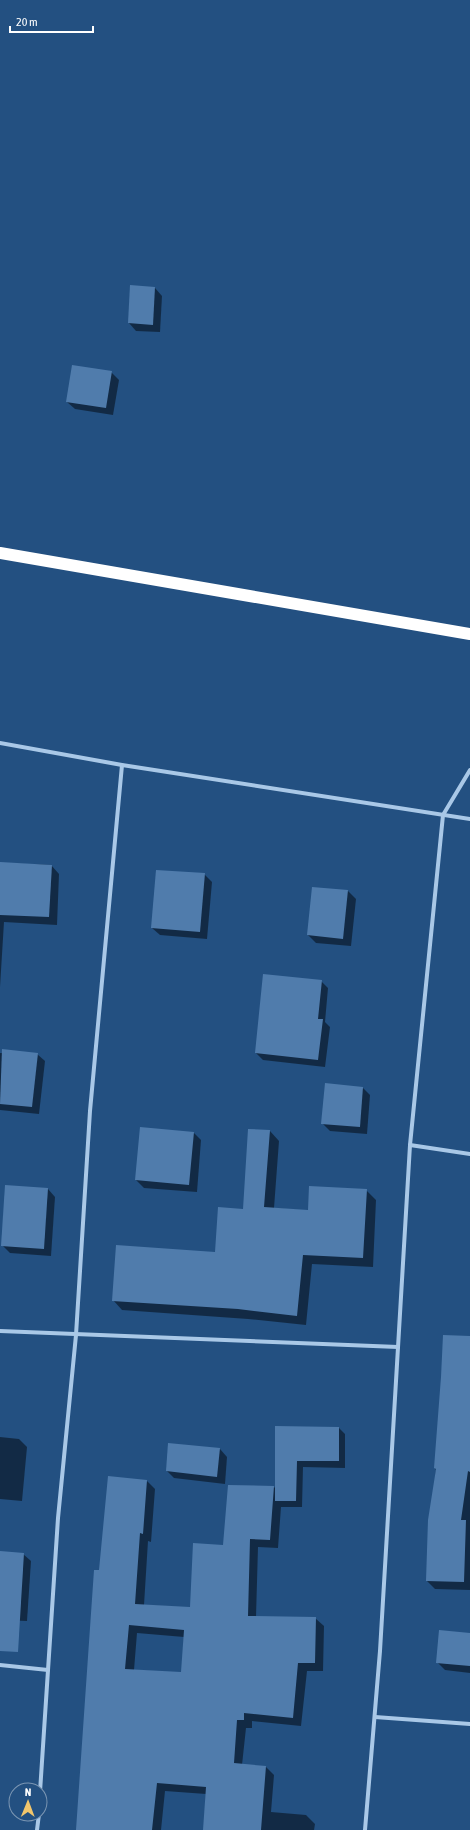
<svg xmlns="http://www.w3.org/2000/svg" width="470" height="1830" viewBox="0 0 470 1830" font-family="'Asap Condensed',sans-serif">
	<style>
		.shadow { fill: #0007; fill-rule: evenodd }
		.building { fill: #507cac; fill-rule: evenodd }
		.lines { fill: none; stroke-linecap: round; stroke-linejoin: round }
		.street { stroke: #a9c8e7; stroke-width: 4 }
		.highway { stroke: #fff; stroke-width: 12 }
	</style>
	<rect width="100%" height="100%" fill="#235081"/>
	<g class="shadow">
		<polygon points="131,286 155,288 162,296 160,332 136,331 129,323"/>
		<polygon points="111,372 119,380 113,415 75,409 67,402"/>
		<polygon points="0,863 51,865 59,874 57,925 4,922 0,987"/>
		<polygon points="204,874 212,882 207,939 160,935 152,928"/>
		<polygon points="313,888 348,891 356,899 351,946 316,943 308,935"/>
		<polygon points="321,981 328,988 325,1022 330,1027 325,1067 263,1060 256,1053"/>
		<polygon points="0,1053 37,1054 45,1061 39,1114 0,1110"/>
		<polygon points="363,1088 370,1095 367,1134 330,1131 322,1123"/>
		<polygon points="270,1131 279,1141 274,1208 309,1211 366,1190 376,1200 373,1267 312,1264 306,1325 248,1319 122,1310 113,1300 216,1253 244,1210"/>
		<polygon points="194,1133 201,1140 197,1192 144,1188 136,1180"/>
		<polygon points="48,1189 55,1197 51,1256 10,1253 2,1245"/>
		<polygon points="470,1337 470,1590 435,1589 427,1581 436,1470 435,1468"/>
		<path d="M276,1427L339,1428L345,1434V1468L303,1467L302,1507H281L278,1548L258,1547L256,1617L315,1618L324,1626L323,1671H307L301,1726L252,1721V1728H246L242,1765L266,1767L274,1775L271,1812L306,1815L315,1824L314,1830H204L206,1794L165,1791L161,1830H77L100,1571L147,1481L155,1489L151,1542L148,1541L144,1605L191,1608L224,1546L274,1487L276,1489ZM137,1633L184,1637L182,1673L134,1670Z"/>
		<polygon points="0,1437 19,1439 27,1447 22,1501 0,1499"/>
		<polygon points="220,1449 227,1457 225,1484 174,1478 167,1471"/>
		<polygon points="0,1552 23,1554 31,1561 27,1621 0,1620"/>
		<polygon points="470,1634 470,1673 445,1670 437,1662"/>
	</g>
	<g class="building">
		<polygon points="130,285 155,287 153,325 128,323"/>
		<polygon points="72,365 112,371 106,408 66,402"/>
		<polygon points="0,862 52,865 49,917 0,915"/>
		<polygon points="156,870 205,873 200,932 151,928"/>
		<polygon points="312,887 348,890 343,939 307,935"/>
		<polygon points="263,974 322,980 318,1019 323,1019 318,1060 255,1053"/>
		<polygon points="2,1049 38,1053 32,1107 0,1104"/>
		<polygon points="325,1083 363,1087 360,1127 321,1124"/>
		<polygon points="140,1127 194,1132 189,1185 135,1180"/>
		<polygon points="248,1129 270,1130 264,1207 308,1210 309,1186 367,1189 363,1258 303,1255 297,1316 238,1309 112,1301 116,1245 215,1252 218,1207 243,1209"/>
		<polygon points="5,1185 48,1188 44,1249 1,1246"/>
		<polygon points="443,1335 470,1336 470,1472 468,1471 461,1520 466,1520 464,1582 426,1581 428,1520 436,1469 434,1468 441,1377"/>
		<polygon points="275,1426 339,1427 339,1461 297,1461 296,1501 275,1501"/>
		<polygon points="168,1443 220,1448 217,1477 166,1471"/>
		<path d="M108,1476L147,1480L143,1534L140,1533L135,1604L190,1607L193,1543L223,1545L228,1485L274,1486L270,1540L250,1539L248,1616L316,1617L315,1663H298L293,1718L244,1713V1720H237L234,1763L266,1766L261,1830H203L206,1787L157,1783L152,1830H76L94,1570H99ZM129,1625L184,1630L181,1672L125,1669Z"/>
		<polygon points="0,1551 24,1553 18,1652 0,1651"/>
		<polygon points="439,1630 470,1633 470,1666 436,1663"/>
	</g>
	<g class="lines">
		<g class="street">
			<polyline points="0,743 122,765 470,819"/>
			<polyline points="410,1145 470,1154"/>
			<polyline points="0,1331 398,1347"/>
			<polyline points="0,1665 48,1670"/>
			<polyline points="375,1717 470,1724"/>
			<polyline points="40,1792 58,1518 76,1335 90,1111 122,765"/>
			<polyline points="37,1830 39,1814"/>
			<polyline points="365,1830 380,1651 410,1145 443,815 470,770"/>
		</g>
		<polyline class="highway" points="0,553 470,634"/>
	</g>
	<g transform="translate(28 1802) rotate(1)"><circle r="19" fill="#235081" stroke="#7b96b3"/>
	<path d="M0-3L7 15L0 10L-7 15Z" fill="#f2c66c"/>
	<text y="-6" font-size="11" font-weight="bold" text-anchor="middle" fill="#ffffff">N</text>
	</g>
	<path d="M10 26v6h83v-6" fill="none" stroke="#ffffff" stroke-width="2"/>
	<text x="16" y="26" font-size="12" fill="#ffffff" stroke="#235081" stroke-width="3" paint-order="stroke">20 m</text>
</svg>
